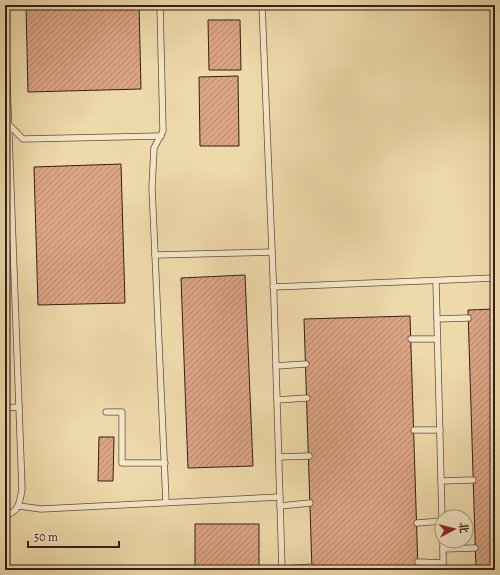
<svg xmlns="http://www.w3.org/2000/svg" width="500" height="575" viewBox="0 0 500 575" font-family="Alegreya,'Noto Serif SC',serif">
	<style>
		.building { fill: url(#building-hatch); stroke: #331f18 }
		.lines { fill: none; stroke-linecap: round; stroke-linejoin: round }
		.lane-casing { stroke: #624e3c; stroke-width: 7 }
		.lane { stroke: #f4e6c8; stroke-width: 5.5 }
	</style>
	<defs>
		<pattern id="building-hatch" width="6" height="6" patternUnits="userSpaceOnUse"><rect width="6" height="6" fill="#dca486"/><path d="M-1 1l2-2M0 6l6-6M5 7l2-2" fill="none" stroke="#b3856d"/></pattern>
	</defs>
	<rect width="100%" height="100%" fill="#eed9aa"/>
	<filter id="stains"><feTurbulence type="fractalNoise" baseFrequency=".005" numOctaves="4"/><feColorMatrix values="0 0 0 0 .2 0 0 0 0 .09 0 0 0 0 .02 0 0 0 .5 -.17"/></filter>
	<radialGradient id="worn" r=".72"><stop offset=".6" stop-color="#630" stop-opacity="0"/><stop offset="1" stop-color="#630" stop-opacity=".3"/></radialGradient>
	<g class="building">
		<polygon points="26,5 139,5 141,89 28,92"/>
		<polygon points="208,20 240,20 241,70 209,70"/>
		<polygon points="238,76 239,146 200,146 199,77"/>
		<polygon points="121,164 125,303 38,305 34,167"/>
		<polygon points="245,275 253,466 188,468 181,278"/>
		<polygon points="495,309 495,570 476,570 468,310"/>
		<polygon points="410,316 418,570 312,570 304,319"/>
		<polygon points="99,437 114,437 113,481 98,481"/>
		<polygon points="195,524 259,524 259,566 195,567"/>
	</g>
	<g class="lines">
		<defs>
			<g id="lane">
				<polyline points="160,5 163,131 154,148 152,187 166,502"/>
				<polyline points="262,5 274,300 282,570"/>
				<path d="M5,26L22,489C20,501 19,513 5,515"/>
				<polyline points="7,123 23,139 161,136"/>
				<polyline points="155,255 272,252"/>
				<polyline points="436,281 442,519"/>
				<polyline points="273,287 495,278"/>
				<polyline points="437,319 468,318"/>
				<polyline points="411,339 437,339"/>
				<polyline points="276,366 306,364"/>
				<polyline points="277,400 307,398"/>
				<polyline points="5,408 19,407"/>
				<polyline points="106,412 122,412 122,463 165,463"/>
				<polyline points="414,430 440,430"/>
				<polyline points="279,457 309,456"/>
				<polyline points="441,481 473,480"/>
				<polyline points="19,506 41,509 280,497"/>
				<polyline points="280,506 310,503"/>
				<polyline points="417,523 442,521"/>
				<polyline points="443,541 443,570"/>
				<polyline points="443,549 475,548"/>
				<polyline points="418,562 443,563"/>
				<polyline points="282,569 312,567"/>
			</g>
		</defs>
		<use href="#lane" class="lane-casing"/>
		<use href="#lane" class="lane"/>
	</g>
	<rect width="500" height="575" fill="none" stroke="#eed9aa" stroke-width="20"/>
	<rect x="6" y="6" width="488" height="563" fill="none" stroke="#331f18" stroke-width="2"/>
	<rect x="10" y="10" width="480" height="555" fill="none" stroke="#331f18"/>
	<g transform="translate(454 529) rotate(83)"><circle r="19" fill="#f4e6c8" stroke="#a79682"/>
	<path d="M0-3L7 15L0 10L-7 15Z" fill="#8f2418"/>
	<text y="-6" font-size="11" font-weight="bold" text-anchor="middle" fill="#331f18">北</text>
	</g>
	<path d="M28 541v6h91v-6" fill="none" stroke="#331f18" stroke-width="2"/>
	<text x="34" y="541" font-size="12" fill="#331f18" stroke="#f4e6c8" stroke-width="3" paint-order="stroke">50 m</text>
	<rect width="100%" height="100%" filter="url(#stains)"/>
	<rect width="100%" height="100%" fill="url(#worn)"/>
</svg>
